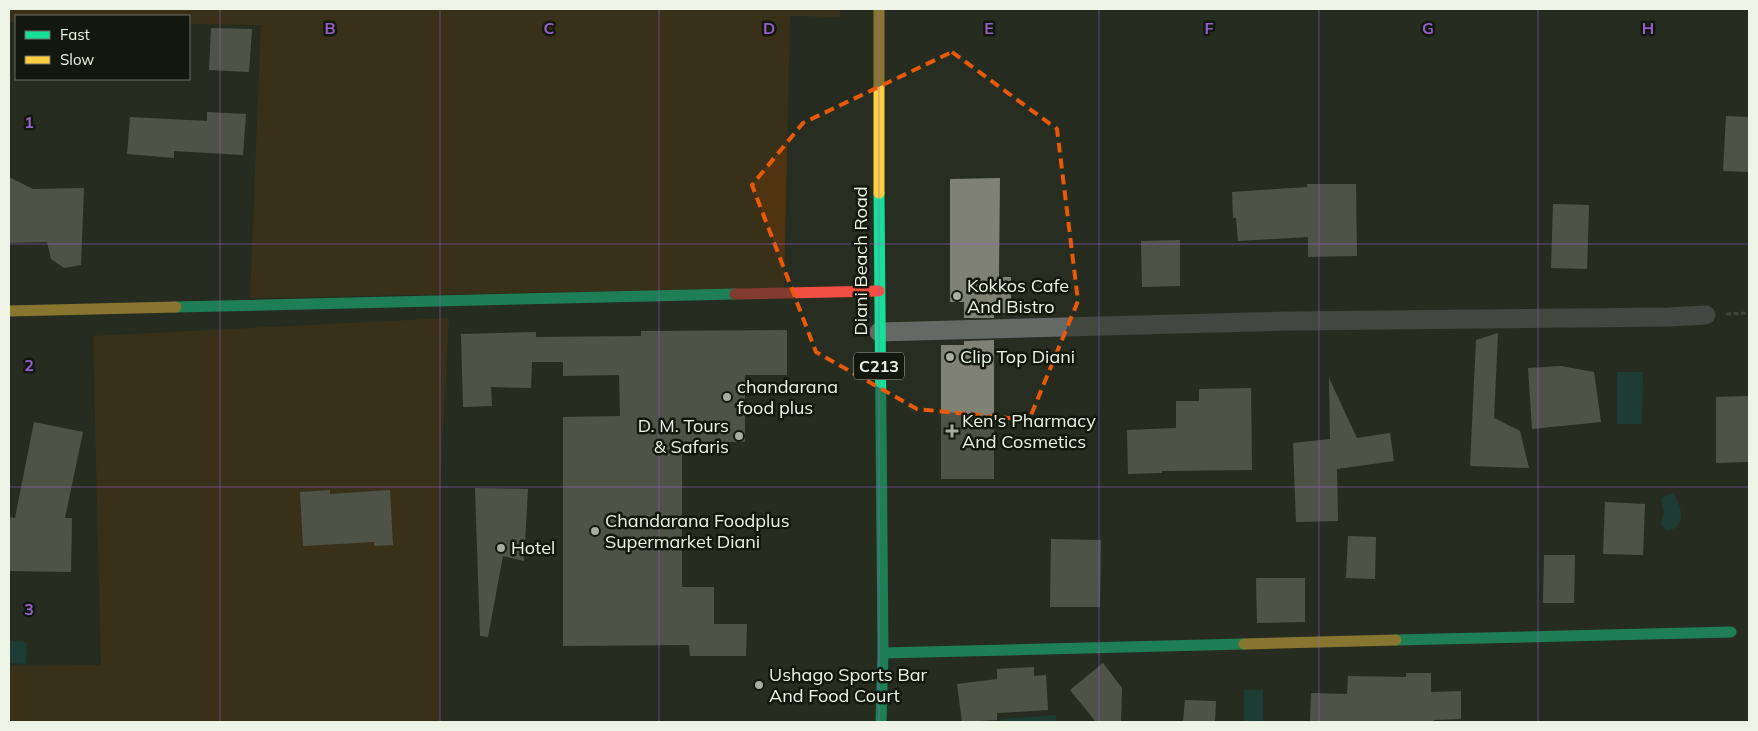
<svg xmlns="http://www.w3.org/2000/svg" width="1758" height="731" viewBox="0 0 1758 731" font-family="Mulish,sans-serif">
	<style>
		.green { fill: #503310 }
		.water { fill: #134f4d }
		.building { fill: #808175 }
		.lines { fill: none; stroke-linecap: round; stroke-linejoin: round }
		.path { stroke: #5d625c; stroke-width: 3; stroke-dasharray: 5 2.5; stroke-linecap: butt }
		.street { stroke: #646965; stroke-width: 19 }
		.fast { stroke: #16e098; stroke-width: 11 }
		.slow { stroke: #ffcf43; stroke-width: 11 }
		.jam { stroke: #f24e42; stroke-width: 11 }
		.marked { fill: none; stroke: #e8590c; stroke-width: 4; stroke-dasharray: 10 6; stroke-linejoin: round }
		.grid { fill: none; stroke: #985ec9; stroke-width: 1; stroke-opacity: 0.55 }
		.poi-dot { fill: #a8aea1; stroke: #13180e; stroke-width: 2 }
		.labels { text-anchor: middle; stroke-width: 5; stroke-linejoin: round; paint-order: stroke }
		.shield { fill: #13180e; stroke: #acb2a5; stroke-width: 1 }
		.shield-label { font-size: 16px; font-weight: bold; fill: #edf4e6 }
		.street-label { font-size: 18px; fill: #edf4e6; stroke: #13180e }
		.poi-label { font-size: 18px; fill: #edf4e6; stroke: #13180e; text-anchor: start }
		.grid-label { font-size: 16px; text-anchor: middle; font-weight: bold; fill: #985ec9; stroke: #13180e; stroke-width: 5; stroke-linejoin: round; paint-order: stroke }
	</style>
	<rect width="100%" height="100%" fill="#272d20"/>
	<g class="green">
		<polygon points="9,9 840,9 840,17 790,16 784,288 250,298 261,25 189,24 189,16 16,16 16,22 9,22"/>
		<polygon points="449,318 440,486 440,722 9,722 9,666 101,665 93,336"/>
	</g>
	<g class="water">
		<polygon points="1617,372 1643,372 1642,424 1617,424"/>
		<path d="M1672,493C1683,506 1687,528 1666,531L1661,523L1664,513L1661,498Z"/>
		<polygon points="9,641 27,642 26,664 9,663"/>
		<rect x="1244" y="690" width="19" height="32"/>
		<polygon points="1056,715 1056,722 1001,722 1001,719"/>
	</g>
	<g class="building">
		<polygon points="211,28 252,29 249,72 209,70"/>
		<polygon points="207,112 246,114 243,155 174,151 174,158 127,154 130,117 207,121"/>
		<polygon points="1726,116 1749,117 1749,172 1723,171"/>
		<polygon points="9,177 33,189 84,188 81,265 64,268 51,259 47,242 9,243"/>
		<polygon points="1000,178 999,277 1011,277 1011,313 994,313 994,318 964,318 964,302 950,302 950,179"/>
		<polygon points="1307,184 1356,184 1357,256 1308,257 1308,237 1238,241 1236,218 1233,218 1232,192 1307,187"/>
		<polygon points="1553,204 1589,205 1587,269 1551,268"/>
		<polygon points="1180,240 1180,286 1142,287 1141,241"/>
		<polygon points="787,330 787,375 745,375 745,442 682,442 682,587 714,587 714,624 747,624 746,656 690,656 689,645 563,646 563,417 620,416 619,375 563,376 563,362 532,362 531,388 491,387 492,406 463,407 461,334 536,332 536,337 641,336 641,331"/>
		<polygon points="1498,333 1494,418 1520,431 1529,468 1470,466 1476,340"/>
		<polygon points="994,340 994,479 941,479 941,345 964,345 964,341"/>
		<polygon points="1561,366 1594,372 1601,422 1532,429 1528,368"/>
		<polygon points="1329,378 1357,438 1390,433 1394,461 1337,469 1338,521 1296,522 1293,443 1330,439"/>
		<polygon points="1251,388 1252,470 1162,471 1162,473 1128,474 1127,430 1176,428 1176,401 1199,401 1199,389"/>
		<polygon points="1749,396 1749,462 1716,463 1716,397"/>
		<polygon points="34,422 83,432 65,518 72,518 71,572 9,571 9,517 15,518"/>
		<polygon points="475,488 528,489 524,561 503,556 488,637 480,636"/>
		<polygon points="330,490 330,494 390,490 393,545 374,546 374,542 303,546 300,492"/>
		<polygon points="1605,502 1645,504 1643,555 1603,554"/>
		<polygon points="1348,536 1376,537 1375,579 1346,578"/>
		<polygon points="1051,539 1101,540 1100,607 1050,607"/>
		<polygon points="1544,555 1575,555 1574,603 1543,603"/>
		<polygon points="1256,578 1305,578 1305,622 1257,623"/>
		<polygon points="1103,663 1122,688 1121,722 1096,722 1070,690"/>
		<polygon points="1034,667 1034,676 1046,675 1048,710 997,713 997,720 962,722 957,684 997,679 997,669"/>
		<polygon points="1406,673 1431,673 1431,692 1461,691 1461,719 1434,720 1434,722 1310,722 1311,693 1347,694 1348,676 1406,677"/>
		<polygon points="1185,700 1216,701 1215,722 1183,722"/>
	</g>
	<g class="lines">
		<polyline class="path" points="1726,314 1749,313"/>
		<polyline class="street" points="879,332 1292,321 1668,317 1706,315"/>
		<g class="fast">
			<polyline points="879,193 883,653 881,722"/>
			<polyline points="176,307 735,294"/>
			<polyline points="1396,640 1731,632"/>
			<polyline points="883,653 1244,644"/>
		</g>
		<g class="slow">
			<polyline points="879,9 879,193"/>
			<polyline points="9,311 176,307"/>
			<polyline points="1244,644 1396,640"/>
		</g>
		<polyline class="jam" points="735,294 879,291"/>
	</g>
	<path d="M0 0H1758V731H0ZM952,52L1057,129L1078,301L1029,420L917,409L816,352L752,185L803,123Z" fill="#272d20" fill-opacity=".55" fill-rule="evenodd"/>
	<path class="marked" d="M952,52L1057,129L1078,301L1029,420L917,409L816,352L752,185L803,123Z"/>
	<path class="grid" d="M220,9V722M440,9V722M659,9V722M879,9V722M1099,9V722M1319,9V722M1538,9V722M9,244H1749M9,487H1749"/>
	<g class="poi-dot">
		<circle cx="957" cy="296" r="5"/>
		<circle cx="950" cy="357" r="5"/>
		<circle cx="727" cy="397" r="5"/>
		<path d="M949.5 423.5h5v5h5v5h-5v5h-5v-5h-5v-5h5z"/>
		<circle cx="739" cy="436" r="5"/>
		<circle cx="595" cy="531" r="5"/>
		<circle cx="501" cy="548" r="5"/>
		<circle cx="759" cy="685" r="5"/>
	</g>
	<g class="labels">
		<rect class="shield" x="854" y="352.5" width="50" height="27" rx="4"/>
		<g class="shield-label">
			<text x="879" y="372">C213</text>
		</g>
		<g class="street-label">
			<text transform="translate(861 261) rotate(-90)" y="6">Diani Beach Road</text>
		</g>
		<g class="poi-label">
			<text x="967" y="292">Kokkos Cafe<tspan x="967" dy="21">And Bistro</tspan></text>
			<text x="960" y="363">Clip Top Diani</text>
			<text x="737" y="393">chandarana<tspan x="737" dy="21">food plus</tspan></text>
			<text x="962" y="427">Ken's Pharmacy<tspan x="962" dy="21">And Cosmetics</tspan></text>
			<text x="729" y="432" text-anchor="end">D. M. Tours<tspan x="729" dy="21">&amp; Safaris</tspan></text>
			<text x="605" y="527">Chandarana Foodplus<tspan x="605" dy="21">Supermarket Diani</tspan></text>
			<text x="511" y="554">Hotel</text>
			<text x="769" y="681">Ushago Sports Bar<tspan x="769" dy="21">And Food Court</tspan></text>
		</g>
	</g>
	<g class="grid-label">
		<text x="330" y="34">B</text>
		<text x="549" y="34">C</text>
		<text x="769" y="34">D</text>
		<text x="989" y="34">E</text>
		<text x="1209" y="34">F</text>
		<text x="1428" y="34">G</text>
		<text x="1648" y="34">H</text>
		<text x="29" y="128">1</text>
		<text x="29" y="371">2</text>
		<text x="29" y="615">3</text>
	</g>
	<rect width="1758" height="731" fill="none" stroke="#edf4e6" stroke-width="20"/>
	<rect x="15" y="15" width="175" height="65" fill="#13180e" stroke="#6a7064"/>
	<rect x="25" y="31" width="25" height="8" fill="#16e098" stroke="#6a7064"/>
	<text x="60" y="40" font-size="15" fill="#edf4e6">Fast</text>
	<rect x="25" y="56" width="25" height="8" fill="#ffcf43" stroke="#6a7064"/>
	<text x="60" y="65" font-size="15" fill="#edf4e6">Slow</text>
</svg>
